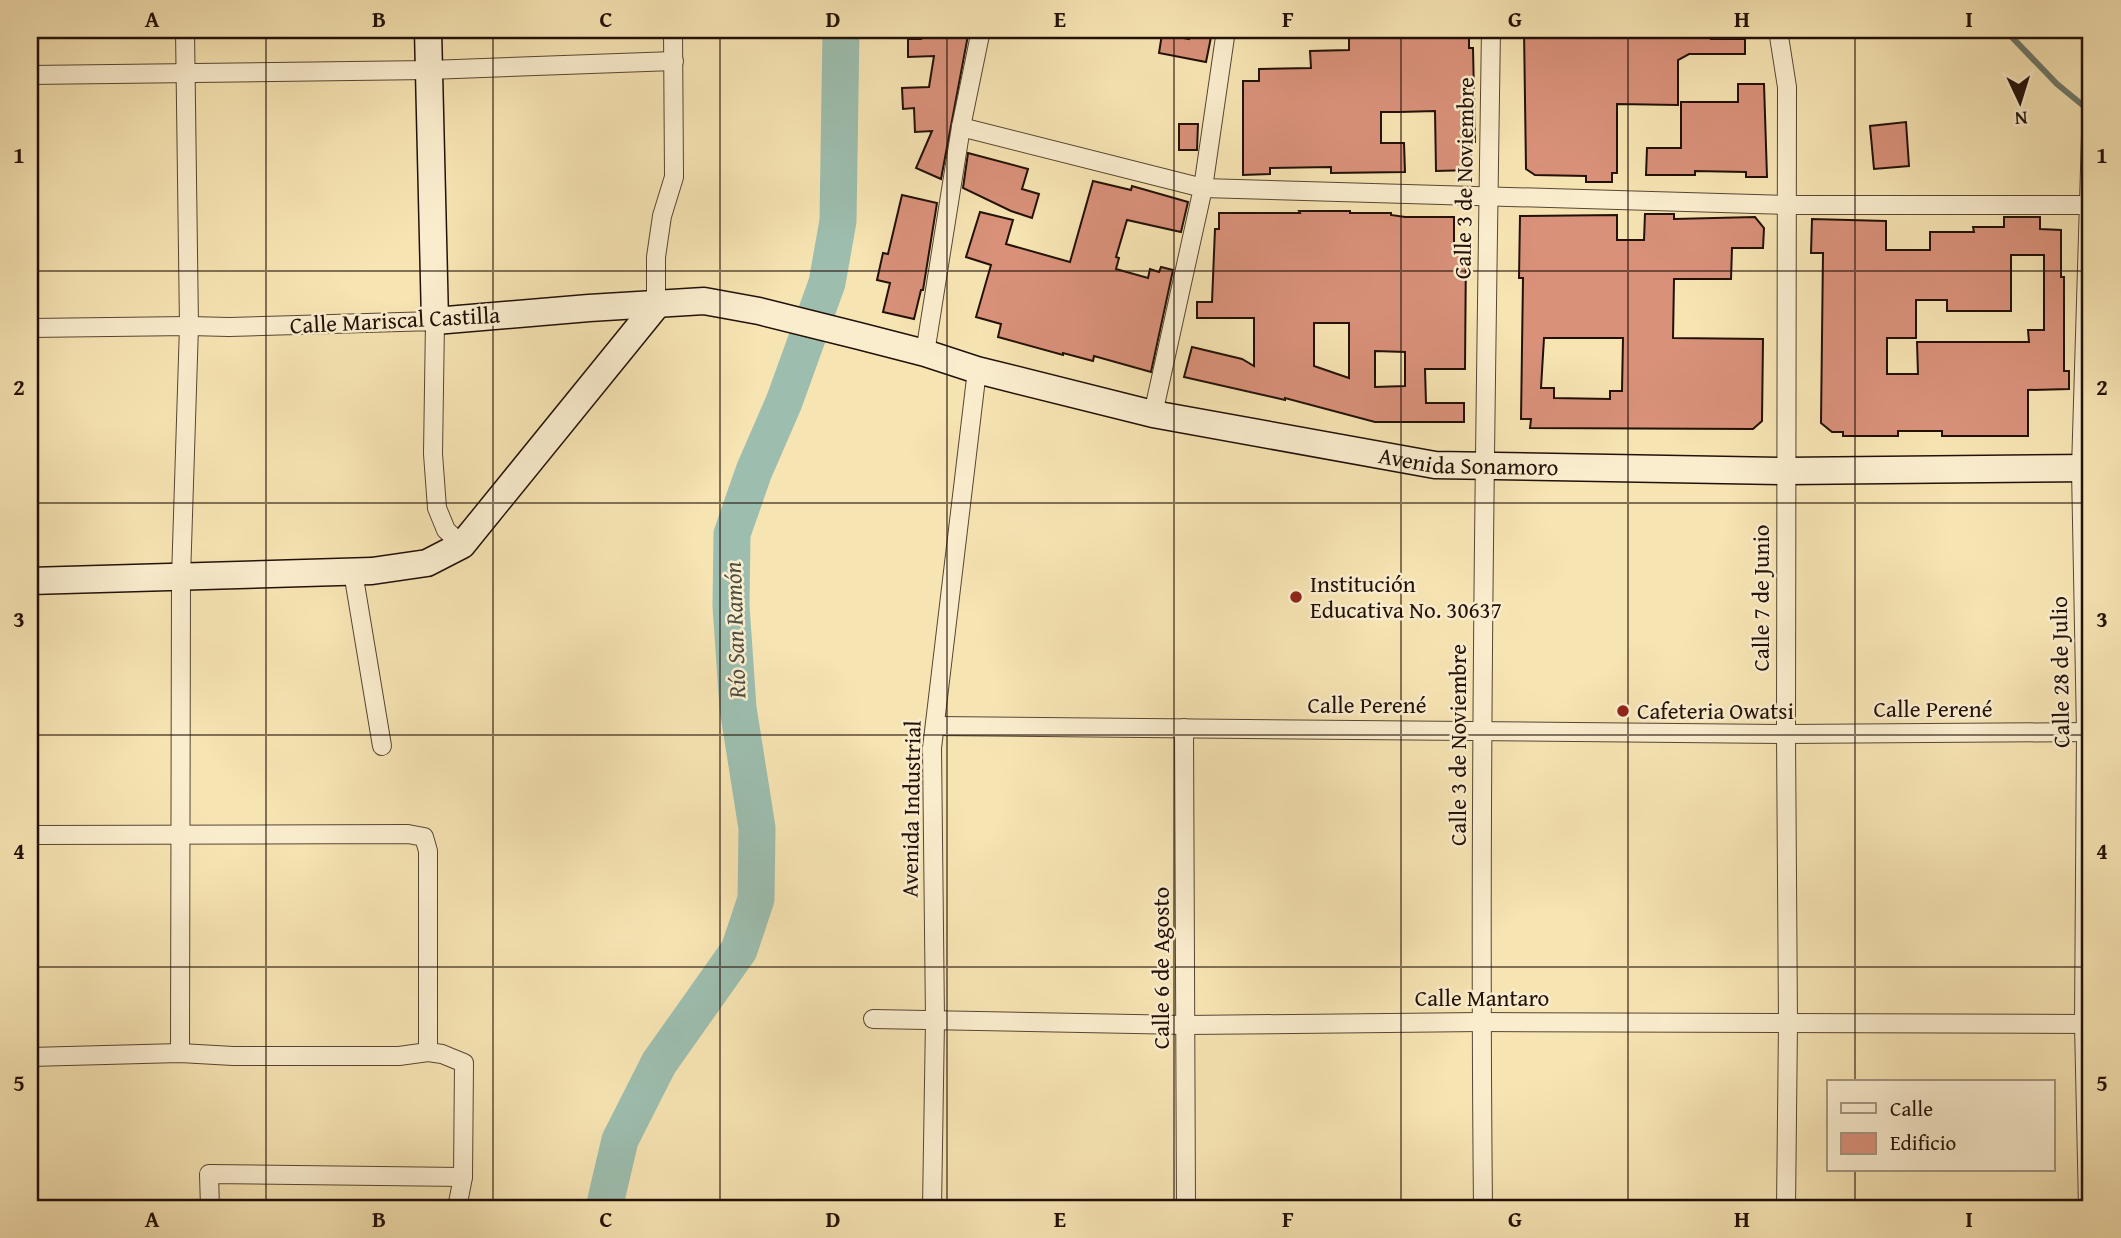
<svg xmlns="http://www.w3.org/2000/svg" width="2121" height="1238" viewBox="0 0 2121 1238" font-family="'Gentium Book Plus',serif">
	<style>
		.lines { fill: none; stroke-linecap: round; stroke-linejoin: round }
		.stream { stroke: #6c796c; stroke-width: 6 }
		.river { stroke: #9dbeaf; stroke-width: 37 }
		.building { fill: #d9917a; stroke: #221108; stroke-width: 2; fill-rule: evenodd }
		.street-casing { stroke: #574633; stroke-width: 20 }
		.secondary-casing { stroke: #221108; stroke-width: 29 }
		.street { stroke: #faedce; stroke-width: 18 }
		.secondary { stroke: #faedce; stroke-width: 26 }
		.grid { fill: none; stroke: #221108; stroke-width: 2; stroke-opacity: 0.55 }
		.poi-dot { fill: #8f2418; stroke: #faedce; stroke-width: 2.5 }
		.labels { text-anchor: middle; stroke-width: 5; stroke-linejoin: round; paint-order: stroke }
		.street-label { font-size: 23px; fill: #221108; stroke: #faedce }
		.poi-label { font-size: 23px; fill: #221108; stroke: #faedce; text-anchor: start }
		.water-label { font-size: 24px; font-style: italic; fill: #4d4e42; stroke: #faedce }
		.neatline { fill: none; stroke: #221108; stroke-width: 2.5 }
		.grid-label { font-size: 23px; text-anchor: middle; font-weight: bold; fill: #221108 }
	</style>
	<rect width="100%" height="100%" fill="#f7e4b3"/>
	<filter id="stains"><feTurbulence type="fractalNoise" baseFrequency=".00286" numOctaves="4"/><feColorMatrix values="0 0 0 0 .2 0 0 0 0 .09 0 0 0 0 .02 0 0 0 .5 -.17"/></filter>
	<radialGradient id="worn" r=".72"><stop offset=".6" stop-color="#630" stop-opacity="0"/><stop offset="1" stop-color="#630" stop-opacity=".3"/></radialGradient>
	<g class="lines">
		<polyline class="stream" points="2005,30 2057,84 2091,112"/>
		<polyline class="river" points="604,1208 620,1140 659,1063 739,950 756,899 757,828 738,708 731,606 732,534 754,471 784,402 827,283 838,221 841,30"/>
	</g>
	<g class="building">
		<polygon points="921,30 969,30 941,179 916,168 932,131 915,132 914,108 903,109 902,88 929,87 934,56 908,57 908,39 921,39"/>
		<polygon points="1420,30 1469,30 1469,48 1473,48 1475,142 1470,142 1471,170 1436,171 1435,111 1399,112 1381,112 1381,143 1404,143 1405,172 1331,173 1331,167 1270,168 1270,174 1243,175 1243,81 1259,81 1259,69 1311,68 1310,51 1349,50 1349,33 1420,32"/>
		<polygon points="1524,30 1678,30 1678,35 1711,35 1711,39 1745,39 1745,54 1689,54 1678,60 1678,105 1617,104 1617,173 1612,173 1612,182 1586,182 1586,176 1535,175 1526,169"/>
		<polygon points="1190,33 1211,37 1206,62 1159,53 1162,34 1189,39"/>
		<polygon points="1738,84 1764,84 1767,177 1746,177 1746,172 1695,171 1695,175 1646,175 1647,148 1681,148 1681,102 1738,102"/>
		<polygon points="1906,122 1909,166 1874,169 1870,126"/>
		<polygon points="1179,124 1198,124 1197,150 1179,150"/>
		<polygon points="968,153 1028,169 1022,189 1039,194 1032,218 1011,211 963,188"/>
		<polygon points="1093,181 1131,190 1132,186 1188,202 1181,232 1127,220 1116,257 1119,258 1116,269 1148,278 1150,269 1159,272 1161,267 1173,270 1151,372 1094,356 1093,361 1063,353 1063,355 998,337 1001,324 976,317 991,265 966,257 980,212 1013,220 1006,244 1070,262"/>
		<polygon points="902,195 937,203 923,290 921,290 914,319 883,312 890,283 877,280 883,253 888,254"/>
		<path d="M1299,211H1350V213H1391V215L1405,217H1454V246H1466L1465,369H1425L1426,403H1464V422H1375L1285,398V400L1184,377L1192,347L1242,359L1254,366V318H1197V302H1212L1215,229H1219V213H1300ZM1314,323H1349V378L1314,366ZM1375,351L1405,352V386L1375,387Z"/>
		<path d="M1645,214H1674V219L1755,217L1764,228L1763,248H1732L1731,279H1674L1673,338L1763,339L1762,421L1753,429L1530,428L1531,419H1521L1523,278H1519L1520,216L1617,215V240H1644ZM1544,338H1623L1622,391H1610V399L1554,398V388H1541Z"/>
		<path d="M2004,217H2040V229L2061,230V277H2064V371H2069V389L2028,390V436H1942V431H1898V436H1843V432H1832L1821,423L1823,253H1811L1812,219L1886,221V250H1930V232H1974L1973,227H2004ZM2011,255H2044V330H2028L2029,342H1917L1918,374H1887V338H1916V300H1947V311H2011Z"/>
	</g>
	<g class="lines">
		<defs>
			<g id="street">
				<polyline points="1778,30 1787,87 1786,734 1788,1023 1786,1208"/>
				<polyline points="30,75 429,70 674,61"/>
				<polyline points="961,127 1203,188 1786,205 2091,205"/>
				<polyline points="656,306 656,257 662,216 674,177 673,30"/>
				<polyline points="30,328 189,326 229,327 435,321 433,454 437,508 446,530 462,545"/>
				<polyline points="925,353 961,127 981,30"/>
				<polyline points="1153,414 1203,188 1226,30"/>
				<polyline points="353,572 382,746"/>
				<polyline points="935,726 1786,734 2091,732"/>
				<polyline points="1184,728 1186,1208"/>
				<polyline points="30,835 408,834 424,837 428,851 428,1052"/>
				<polyline points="873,1019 1186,1025 1481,1022 2091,1024"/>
				<polyline points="180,1053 181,578 189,326 185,30"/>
				<polyline points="30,1057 180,1053 233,1056 399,1056 428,1052 442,1054 464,1063 463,1177 457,1208"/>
				<polyline points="210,1208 209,1174 463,1177"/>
				<polyline points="932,1208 935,1020 932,748 977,370"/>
				<path d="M1483,1208C1479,815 1485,423 1491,30"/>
				<polyline points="2088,1208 2084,1024 2086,732 2081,469 2091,135"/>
			</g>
			<g id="secondary">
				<path id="s1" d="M428,30L435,321L589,308L704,301L759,311L859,336L925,353L977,370L1153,414L1435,465L1786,471L2091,468"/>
				<polyline points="30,581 372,571 427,563 462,545 656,306"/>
			</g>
		</defs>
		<use href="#street" class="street-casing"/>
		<use href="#secondary" class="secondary-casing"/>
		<use href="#street" class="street"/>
		<use href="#secondary" class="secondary"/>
	</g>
	<path class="grid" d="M266,30V1208M493,30V1208M720,30V1208M947,30V1208M1174,30V1208M1401,30V1208M1628,30V1208M1855,30V1082M30,271H2091M30,503H2091M30,735H2091M30,967H2091M1855,1170V1208"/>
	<g class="poi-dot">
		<circle cx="1296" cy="597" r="7"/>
		<circle cx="1623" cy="711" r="7"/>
	</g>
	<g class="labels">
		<g class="street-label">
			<text transform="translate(1464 178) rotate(-89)" y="8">Calle 3 de Noviembre</text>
			<text transform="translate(395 320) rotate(-3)" y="8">Calle Mariscal Castilla</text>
			<text dy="8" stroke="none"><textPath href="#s1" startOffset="1344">Avenida Sonamoro</textPath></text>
			<text transform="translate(1761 598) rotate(-90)" y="8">Calle 7 de Junio</text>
			<text transform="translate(2060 672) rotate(-91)" y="8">Calle 28 de Julio</text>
			<text x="1367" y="713">Calle Perené</text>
			<text x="1933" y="717">Calle Perené</text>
			<text transform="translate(1458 745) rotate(-90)" y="8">Calle 3 de Noviembre</text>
			<text transform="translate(911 809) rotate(-89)" y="8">Avenida Industrial</text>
			<text transform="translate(1161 968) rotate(-90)" y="8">Calle 6 de Agosto</text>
			<text x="1482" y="1006">Calle Mantaro</text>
		</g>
		<g class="poi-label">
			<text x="1310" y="592">Institución<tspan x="1310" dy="26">Educativa No. 30637</tspan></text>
			<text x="1637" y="719">Cafeteria Owatsi</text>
		</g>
		<g class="water-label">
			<text transform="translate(735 630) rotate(-92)" y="8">Río San Ramón</text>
		</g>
	</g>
	<rect width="2121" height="1238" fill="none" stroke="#f7e4b3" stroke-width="77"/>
	<rect x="1827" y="1080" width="228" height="91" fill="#faedce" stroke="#a4957f" stroke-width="2"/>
	<rect x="1841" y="1103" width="35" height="10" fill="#faedce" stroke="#a4957f" stroke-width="2"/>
	<text x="1890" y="1116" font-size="21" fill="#221108">Calle</text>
	<rect x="1841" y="1133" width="35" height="21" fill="#d9917a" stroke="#a4957f" stroke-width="2"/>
	<text x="1890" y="1150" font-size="21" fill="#221108">Edificio</text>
	<g transform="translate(2020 102) rotate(176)" stroke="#faedce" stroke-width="5" paint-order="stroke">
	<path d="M0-5L12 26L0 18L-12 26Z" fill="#221108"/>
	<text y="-10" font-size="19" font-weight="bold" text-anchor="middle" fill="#221108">N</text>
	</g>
	<rect x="38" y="38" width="2044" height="1162" class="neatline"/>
	<g class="grid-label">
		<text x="152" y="27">A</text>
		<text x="379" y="27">B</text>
		<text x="606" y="27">C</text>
		<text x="833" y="27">D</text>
		<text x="1060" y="27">E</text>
		<text x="1288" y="27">F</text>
		<text x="1515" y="27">G</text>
		<text x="1742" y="27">H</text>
		<text x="1969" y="27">I</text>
		<text x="19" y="163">1</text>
		<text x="2102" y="163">1</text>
		<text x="19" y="395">2</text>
		<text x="2102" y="395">2</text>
		<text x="19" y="627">3</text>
		<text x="2102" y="627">3</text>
		<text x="19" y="859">4</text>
		<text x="2102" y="859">4</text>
		<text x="19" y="1091">5</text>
		<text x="2102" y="1091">5</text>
		<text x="152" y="1227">A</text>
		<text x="379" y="1227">B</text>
		<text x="606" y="1227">C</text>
		<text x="833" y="1227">D</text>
		<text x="1060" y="1227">E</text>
		<text x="1288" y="1227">F</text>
		<text x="1515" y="1227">G</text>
		<text x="1742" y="1227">H</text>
		<text x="1969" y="1227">I</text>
	</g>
	<rect width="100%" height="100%" filter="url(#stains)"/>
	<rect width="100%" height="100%" fill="url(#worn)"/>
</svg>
